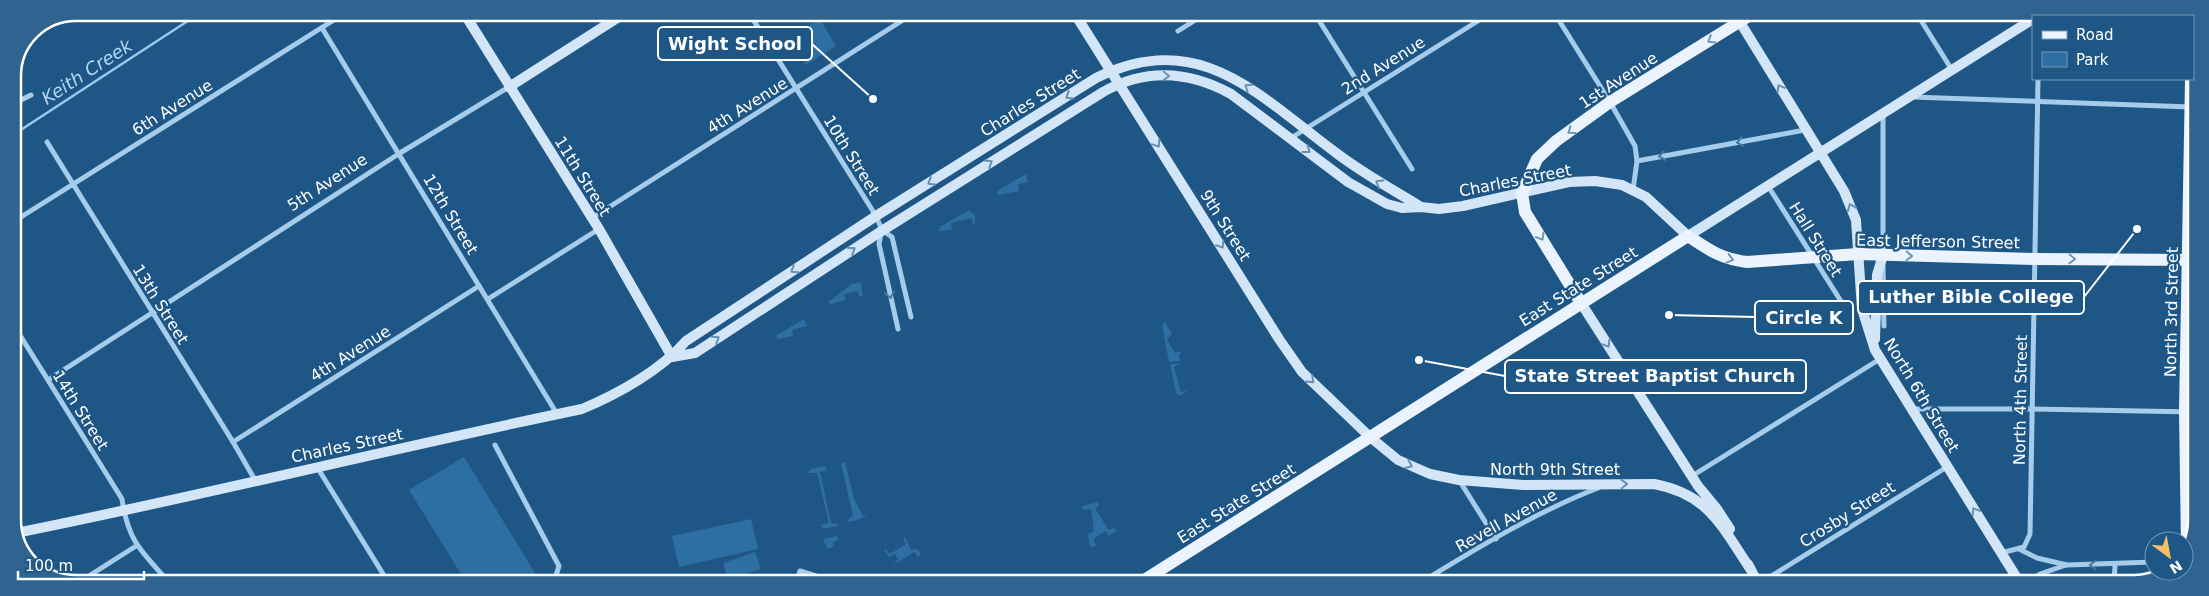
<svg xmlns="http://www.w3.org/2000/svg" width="2209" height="596" viewBox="0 0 2209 596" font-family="'DejaVu Sans',sans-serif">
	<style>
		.green { fill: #2e6fa3 }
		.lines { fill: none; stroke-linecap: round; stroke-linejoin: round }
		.stream { stroke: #9ac9ec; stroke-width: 2.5 }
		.street { stroke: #a6cceb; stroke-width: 5 }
		.secondary { stroke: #d2e6f8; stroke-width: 10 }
		.primary { stroke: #ebf4fe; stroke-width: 12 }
		.oneway { stroke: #7095b6 }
		.oneway2 { stroke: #6690b4 }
		.oneway3 { stroke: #4779a4 }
		.labels { text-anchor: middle; stroke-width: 4.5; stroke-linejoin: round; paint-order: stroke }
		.street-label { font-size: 16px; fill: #fff; stroke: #1e5686 }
		.water-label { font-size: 18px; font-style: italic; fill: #b2d6f2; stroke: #1e5686 }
		.rim { fill: none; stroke: #fff; stroke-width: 2.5 }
		.leader { fill: none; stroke: #fff; stroke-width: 2 }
		.callout-dot { fill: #fff; stroke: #1e5686; stroke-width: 2 }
		.callout { fill: #1e5686; stroke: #fff; stroke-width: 2 }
		.callout-label { font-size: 18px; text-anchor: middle; font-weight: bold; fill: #fff }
	</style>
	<rect width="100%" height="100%" fill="#1e5686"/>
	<g class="green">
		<polygon points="820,19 836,46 806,65 789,37"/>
		<polygon points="1026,174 1028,182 1018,184 1019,191 998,195 997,191"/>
		<polygon points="969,210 975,215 975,224 973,224 971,218 951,223 952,230 939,231 940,227"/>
		<polygon points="861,282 863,296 859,296 858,291 844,294 845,300 831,304 828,302 852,284"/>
		<polygon points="804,319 807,326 792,330 793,336 777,339 777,335"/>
		<polygon points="1165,322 1172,334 1167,339 1175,353 1179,351 1181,354 1178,356 1181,361 1169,362 1162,325"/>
		<polygon points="1181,363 1174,367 1181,392 1188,389 1181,396 1176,393 1170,364"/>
		<polygon points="464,457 535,573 521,582 466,582 409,490"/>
		<polygon points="845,462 854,499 863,516 869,514 858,520 849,522 847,520 853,516 841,463"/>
		<polygon points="825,466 827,470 820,472 831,523 838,524 838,526 823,529 821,525 829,523 817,473 809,473 809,470"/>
		<polygon points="1098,502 1099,506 1095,509 1109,530 1114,528 1116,531 1109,536 1106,531 1093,539 1096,545 1092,547 1090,546 1088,534 1094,531 1091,509 1083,510 1082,506"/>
		<polygon points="751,519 758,549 679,567 672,536"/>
		<polygon points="836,536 839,539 833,543 834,546 828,549 824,542 824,539"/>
		<polygon points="905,537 911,550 918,549 921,555 918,557 914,552 893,565 898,559 895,554 889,557 884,550 886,549 890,554 906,544 903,539"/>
		<polygon points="755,552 761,569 728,579 723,563"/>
	</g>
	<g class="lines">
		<polyline class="stream" points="13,135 200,13"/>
		<g class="street">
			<polyline points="749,13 876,216 882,230 892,237 911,317"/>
			<polyline points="1315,14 1412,169"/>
			<polyline points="1555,14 1610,102 1635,146 1637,161 1633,190"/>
			<polyline points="1917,14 1952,70"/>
			<polyline points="322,28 557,414"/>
			<polyline points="1178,31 1205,14"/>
			<polyline points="13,86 21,100 31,95"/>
			<polyline points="1912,97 2191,107"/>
			<polyline points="1883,114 1883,253"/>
			<polyline points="1291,138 1489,14"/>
			<polyline points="47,142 233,442 255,480"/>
			<polyline points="1637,161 1805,130"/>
			<polyline points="1768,186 1844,306"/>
			<polyline points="592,218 914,13"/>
			<polyline points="13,222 345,13"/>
			<polyline points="881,233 879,244 898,329"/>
			<polyline points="1883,264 1884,326"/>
			<polyline points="488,299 599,229"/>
			<path d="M13,324L122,499C128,541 141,551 168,581"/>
			<polyline points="48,380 400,153 509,87"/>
			<polyline points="1913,409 2032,409 2195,412"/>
			<polyline points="233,442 479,286"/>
			<polyline points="495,445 559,566 554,582"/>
			<polyline points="317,467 388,582"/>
			<polyline points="1692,476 1880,359"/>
			<polyline points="1459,480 1496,539"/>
			<polyline points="2019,549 2037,558 2067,565 2154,562"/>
			<polyline points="2001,553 2024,547 2030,534 2038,79"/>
			<polyline points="81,581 136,546"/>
			<polyline points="797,582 800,571 816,576 820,582"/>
			<path d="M1420,583C1477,548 1536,512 1598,488"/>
			<polyline points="1760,583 1947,467"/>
			<polyline points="2028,583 2040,574 2066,565"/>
			<polyline points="2114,583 2115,565"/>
		</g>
		<g class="secondary">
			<polyline points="464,13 599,229 672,357"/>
			<path d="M1075,14L1279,339L1302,372L1370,437L1398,460L1430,474L1459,480L1523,485L1654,484C1709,494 1722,527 1751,570"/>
			<polyline points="1735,14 1844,191 1856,220 1862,309 1875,350 2020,583"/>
			<polyline points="509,87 625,13"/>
			<polyline points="1581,303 1698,486 1717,509 1730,529"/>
			<polyline points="1875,339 1877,275 1883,255"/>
			<path d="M672,357L695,353L880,232L1103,92C1146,68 1189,71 1231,94L1348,182L1387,204L1402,208L1421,207L1439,209L1463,206L1569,182L1595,181L1622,185L1646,197L1688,236L2033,19"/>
			<path d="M16,533C206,495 393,448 582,409C618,394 661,370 686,341L876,216L1096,78C1199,27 1258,95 1335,152C1362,173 1392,189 1421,207"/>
			<polyline points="1748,564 1758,583"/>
		</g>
		<g class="primary">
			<polyline points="1581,303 1525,212 1522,193 1537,159 1556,141 1610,102 1752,14"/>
			<polyline points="2187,547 2185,411 2191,79"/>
			<path d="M1141,582L1688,236C1709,250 1721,259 1747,262L1858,254L2035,259L2196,260"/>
		</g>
	</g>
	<defs><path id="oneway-chevron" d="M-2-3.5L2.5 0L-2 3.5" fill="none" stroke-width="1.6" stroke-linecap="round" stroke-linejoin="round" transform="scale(1.25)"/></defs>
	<g class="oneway">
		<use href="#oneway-chevron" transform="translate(1711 40) rotate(148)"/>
		<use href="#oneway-chevron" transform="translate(1571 131) rotate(144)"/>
		<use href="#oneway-chevron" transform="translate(1541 237) rotate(59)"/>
		<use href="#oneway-chevron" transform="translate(1909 256) rotate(2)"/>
		<use href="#oneway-chevron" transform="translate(1730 259) rotate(15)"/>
		<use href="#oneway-chevron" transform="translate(2072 259) rotate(1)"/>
	</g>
	<g class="oneway2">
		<use href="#oneway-chevron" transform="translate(1166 76) rotate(1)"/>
		<use href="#oneway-chevron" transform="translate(1248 87) rotate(-146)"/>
		<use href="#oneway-chevron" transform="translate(1780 88) rotate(-121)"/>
		<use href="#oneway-chevron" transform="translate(1069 96) rotate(148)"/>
		<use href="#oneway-chevron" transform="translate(1157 144) rotate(58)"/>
		<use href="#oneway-chevron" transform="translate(1307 150) rotate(37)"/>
		<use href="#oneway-chevron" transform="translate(989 163) rotate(-32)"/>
		<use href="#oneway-chevron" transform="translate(931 182) rotate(148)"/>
		<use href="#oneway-chevron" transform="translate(1379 183) rotate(-148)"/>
		<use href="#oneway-chevron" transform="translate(1851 207) rotate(-112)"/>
		<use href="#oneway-chevron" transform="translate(1221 245) rotate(57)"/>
		<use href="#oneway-chevron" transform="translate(852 250) rotate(-33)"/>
		<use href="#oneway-chevron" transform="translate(794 270) rotate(147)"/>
		<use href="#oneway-chevron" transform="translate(716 339) rotate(-33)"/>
		<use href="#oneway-chevron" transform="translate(1607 344) rotate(58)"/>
		<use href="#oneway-chevron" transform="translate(1311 380) rotate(44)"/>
		<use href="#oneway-chevron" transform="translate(1409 465) rotate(23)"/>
		<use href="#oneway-chevron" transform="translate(1624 484) rotate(-2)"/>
		<use href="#oneway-chevron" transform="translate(1975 511) rotate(-122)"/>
	</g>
	<g class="oneway3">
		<use href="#oneway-chevron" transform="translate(1740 142) rotate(169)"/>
		<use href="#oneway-chevron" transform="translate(1662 156) rotate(171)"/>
		<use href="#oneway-chevron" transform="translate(890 295) rotate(78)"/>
		<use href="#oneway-chevron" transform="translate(2093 565) rotate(180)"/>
	</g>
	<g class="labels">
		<g class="street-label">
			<text transform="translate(1383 65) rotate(-32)" y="6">2nd Avenue</text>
			<text transform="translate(1618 80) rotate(-33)" y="6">1st Avenue</text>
			<text transform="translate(1030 102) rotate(-32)" y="6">Charles Street</text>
			<text transform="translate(747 105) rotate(-32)" y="6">4th Avenue</text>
			<text transform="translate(172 107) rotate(-32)" y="6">6th Avenue</text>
			<text transform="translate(852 155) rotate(58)" y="6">10th Street</text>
			<text transform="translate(583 176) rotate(58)" y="6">11th Street</text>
			<text transform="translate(1515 180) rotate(-11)" y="6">Charles Street</text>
			<text transform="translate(327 182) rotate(-33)" y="6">5th Avenue</text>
			<text transform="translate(451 214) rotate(59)" y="6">12th Street</text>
			<text transform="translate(1226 225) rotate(58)" y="6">9th Street</text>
			<text transform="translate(1816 239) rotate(58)" y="6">Hall Street</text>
			<text transform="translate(1938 241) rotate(1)" y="6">East Jefferson Street</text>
			<text transform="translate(1578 286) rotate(-32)" y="6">East State Street</text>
			<text transform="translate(161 304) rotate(58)" y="6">13th Street</text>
			<text transform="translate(2171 312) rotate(-89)" y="6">North 3rd Street</text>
			<text transform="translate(350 353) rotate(-32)" y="6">4th Avenue</text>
			<text transform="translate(1922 395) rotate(59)" y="6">North 6th Street</text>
			<text transform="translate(2020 400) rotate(-89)" y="6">North 4th Street</text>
			<text transform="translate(81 410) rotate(58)" y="6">14th Street</text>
			<text transform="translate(347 445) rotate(-12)" y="6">Charles Street</text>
			<text x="1555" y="475">North 9th Street</text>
			<text transform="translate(1236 503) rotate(-32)" y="6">East State Street</text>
			<text transform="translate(1847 514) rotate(-32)" y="6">Crosby Street</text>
			<text transform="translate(1506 520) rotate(-29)" y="6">Revell Avenue</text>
		</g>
		<g class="water-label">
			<text transform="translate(87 72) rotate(-33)" y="6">Keith Creek</text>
		</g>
	</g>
	<path d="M0 0H2209V596H0ZM76 21H2133A55 55 0 0 1 2188 76V520A55 55 0 0 1 2133 575H76A55 55 0 0 1 21 520V76A55 55 0 0 1 76 21Z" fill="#306490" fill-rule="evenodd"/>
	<path class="rim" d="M76 21H2133A55 55 0 0 1 2188 76V520A55 55 0 0 1 2133 575H76A55 55 0 0 1 21 520V76A55 55 0 0 1 76 21Z"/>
	<path class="leader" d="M873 99L812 44M2137 229L2084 297M1669 315L1755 317M1419 360L1505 376"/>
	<g class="callout-dot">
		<circle cx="873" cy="99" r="5"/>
		<circle cx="2137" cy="229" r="5"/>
		<circle cx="1669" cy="315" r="5"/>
		<circle cx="1419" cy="360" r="5"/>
	</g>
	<g class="callout">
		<rect x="658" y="27" width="154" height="33" rx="5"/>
		<rect x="1858" y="281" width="226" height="33" rx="5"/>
		<rect x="1755" y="301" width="98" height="33" rx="5"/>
		<rect x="1505" y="360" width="301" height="33" rx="5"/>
	</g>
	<g class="callout-label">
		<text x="735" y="50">Wight School</text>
		<text x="1971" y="303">Luther Bible College</text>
		<text x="1804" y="324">Circle K</text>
		<text x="1655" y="382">State Street Baptist Church</text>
	</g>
	<rect x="2032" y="15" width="162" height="65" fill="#1e5686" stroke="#789ab6"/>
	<rect x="2042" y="31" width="25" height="8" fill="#ebf4fe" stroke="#789ab6"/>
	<text x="2076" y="40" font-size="15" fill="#ffffff">Road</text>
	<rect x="2042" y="52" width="25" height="15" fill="#2e6fa3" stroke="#789ab6"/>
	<text x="2076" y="65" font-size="15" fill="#ffffff">Park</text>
	<g transform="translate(2169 556) rotate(148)"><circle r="24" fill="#1e5686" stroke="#789ab6"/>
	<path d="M0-4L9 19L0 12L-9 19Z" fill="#fabf65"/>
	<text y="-8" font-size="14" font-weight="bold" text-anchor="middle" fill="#ffffff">N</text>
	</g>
	<path d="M18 571v8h126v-8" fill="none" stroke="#ffffff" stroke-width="2.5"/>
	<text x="25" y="571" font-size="15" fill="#ffffff" stroke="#1e5686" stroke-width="4" paint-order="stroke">100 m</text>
</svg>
